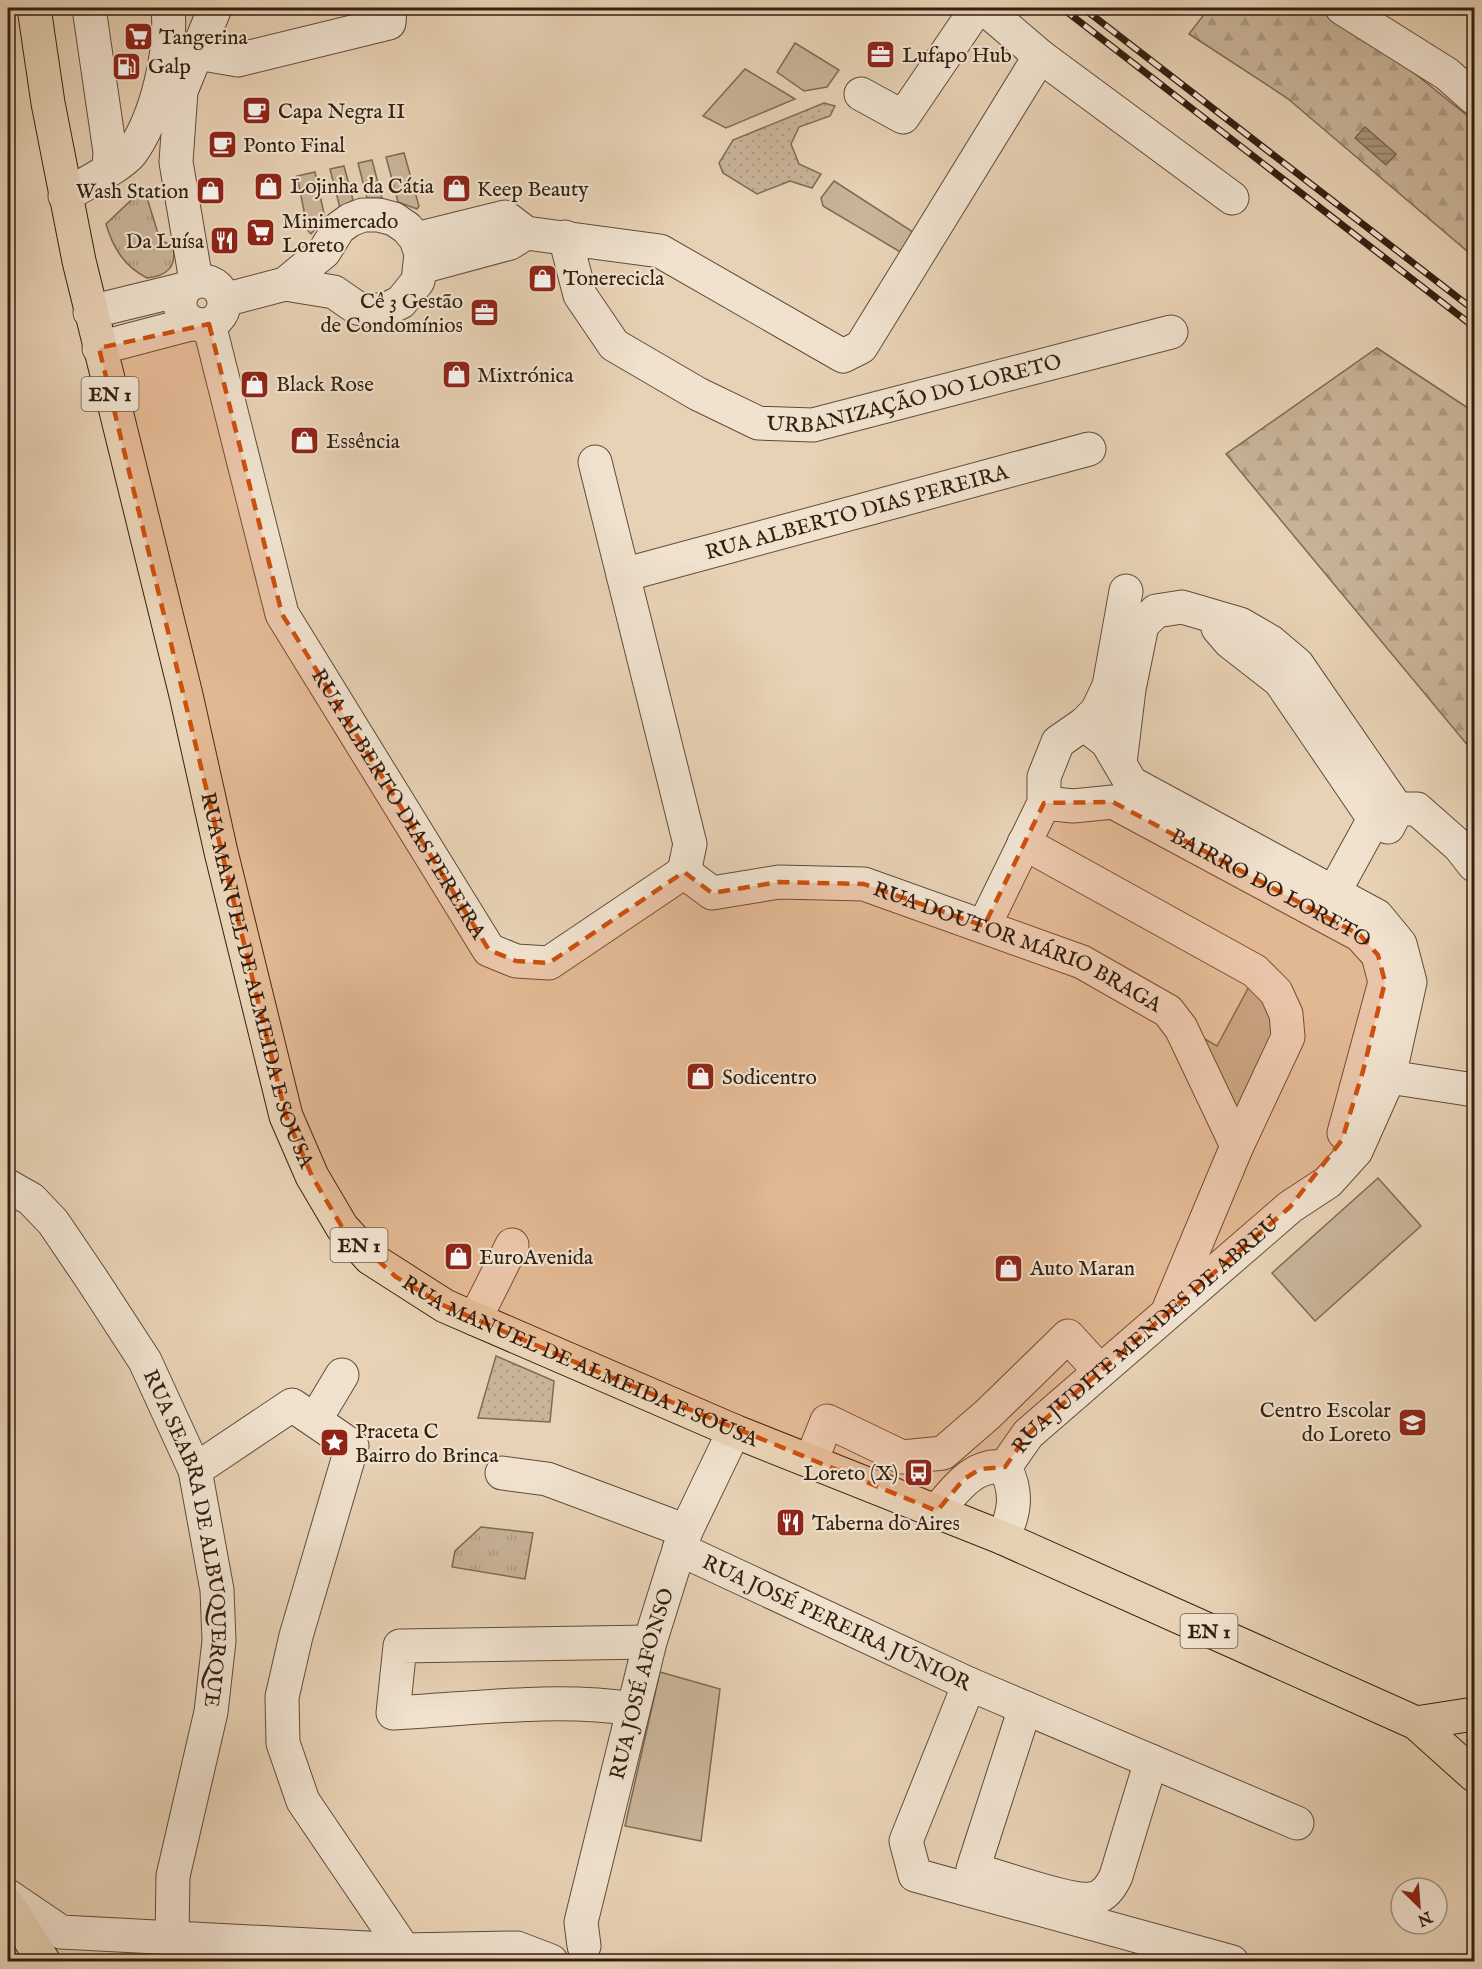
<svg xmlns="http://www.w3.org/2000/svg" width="1482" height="1969" viewBox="0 0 1482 1969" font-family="'IM FELL English',serif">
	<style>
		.grass { fill: #c9b499; stroke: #7e6a55; stroke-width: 1.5 }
		.forest { fill: url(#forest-firs); stroke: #7e6a55; stroke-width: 1.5 }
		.park { fill: url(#park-tufts); stroke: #7e6a55; stroke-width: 1.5 }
		.garden { fill: url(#garden-dots); stroke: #7e6a55; stroke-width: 1.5 }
		.water { fill: url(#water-rules); stroke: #7a6652; stroke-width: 1.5 }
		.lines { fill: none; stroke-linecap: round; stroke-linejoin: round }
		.minor-casing { stroke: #604c3a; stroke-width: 35 }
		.major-casing { stroke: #332011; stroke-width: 35 }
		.highway-casing { stroke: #332011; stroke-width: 35 }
		.minor { stroke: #f0e2cf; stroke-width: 33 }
		.major { stroke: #e8d2b5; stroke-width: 33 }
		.highway { stroke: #e8d2b5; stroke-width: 33 }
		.rail-casing { stroke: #332011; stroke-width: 7 }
		.rail { stroke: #f0e2cf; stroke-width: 4.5; stroke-dasharray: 14; stroke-linecap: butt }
		.marked { fill: #cd500d; fill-opacity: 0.2; stroke: #cd500d; stroke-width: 4.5; stroke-dasharray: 12 8; stroke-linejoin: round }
		.labels { text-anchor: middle; stroke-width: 4.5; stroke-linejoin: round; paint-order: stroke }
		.shield { fill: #f0e2cf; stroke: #6c5a4a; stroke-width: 1.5 }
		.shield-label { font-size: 20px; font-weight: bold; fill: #332011 }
		.poi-label { font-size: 21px; fill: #332011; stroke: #f0e2cf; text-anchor: start }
		.street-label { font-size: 21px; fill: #332011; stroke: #f0e2cf }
	</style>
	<defs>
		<pattern id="forest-firs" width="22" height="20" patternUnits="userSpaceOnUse" patternTransform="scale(1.5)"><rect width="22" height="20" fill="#c9b499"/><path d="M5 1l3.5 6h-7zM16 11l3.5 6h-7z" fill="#ad9a83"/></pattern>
		<pattern id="park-tufts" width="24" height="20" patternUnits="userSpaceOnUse" patternTransform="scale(1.5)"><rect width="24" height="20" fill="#c9b499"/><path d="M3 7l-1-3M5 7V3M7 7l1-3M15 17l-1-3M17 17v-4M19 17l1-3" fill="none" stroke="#ad9a83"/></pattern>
		<pattern id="garden-dots" width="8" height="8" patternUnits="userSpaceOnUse" patternTransform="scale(1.5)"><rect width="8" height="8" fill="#c9b499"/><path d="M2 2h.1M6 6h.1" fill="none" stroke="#ad9a83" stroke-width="1.8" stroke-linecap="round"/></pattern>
		<pattern id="water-rules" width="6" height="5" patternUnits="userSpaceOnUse" patternTransform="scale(1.5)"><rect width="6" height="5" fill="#aa957d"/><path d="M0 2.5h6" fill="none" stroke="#8b7965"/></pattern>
	</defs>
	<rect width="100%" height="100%" fill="#e8d2b5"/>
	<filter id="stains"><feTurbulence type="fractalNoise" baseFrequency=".00333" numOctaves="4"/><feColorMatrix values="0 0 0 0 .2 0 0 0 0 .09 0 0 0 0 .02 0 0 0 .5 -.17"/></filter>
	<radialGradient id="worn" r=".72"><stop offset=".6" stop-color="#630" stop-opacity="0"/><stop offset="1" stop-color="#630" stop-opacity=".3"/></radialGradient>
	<g class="grass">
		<polygon points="795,43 839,70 827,87 804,91 777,72"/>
		<polygon points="745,69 795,99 726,128 703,116"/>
		<polygon points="404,153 419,206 417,209 398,202 386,157"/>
		<polygon points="372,160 382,198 367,198 358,163"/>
		<polygon points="344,166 353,200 340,208 330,169"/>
		<polygon points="315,172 325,218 311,234 308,231 297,176"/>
		<polygon points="834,181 913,232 902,253 823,206 821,198"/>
		<polygon points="1252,981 1280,1015 1238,1126 1199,1050 1205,1039 1217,1046"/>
		<polygon points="1378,1178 1421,1226 1315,1321 1272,1273"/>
		<polygon points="660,1672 720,1689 701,1841 625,1826"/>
	</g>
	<g class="forest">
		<polygon points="1209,8 1315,8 1393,56 1474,121 1474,257 1287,98 1189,34"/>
		<polygon points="1377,348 1474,412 1474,753 1226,454"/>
	</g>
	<g class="park">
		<path d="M144,188L160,240L173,246C177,267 167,276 147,278C124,266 113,248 106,224Z"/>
		<polygon points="481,1527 533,1533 525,1579 452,1567 455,1551"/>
	</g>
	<g class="garden">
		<polygon points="824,103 835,106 830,116 799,127 791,144 799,164 821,174 812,188 790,181 757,194 723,173 719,163 733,140"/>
		<polygon points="496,1356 554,1381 550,1422 478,1418"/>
	</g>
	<polygon class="water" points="1365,127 1396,154 1386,165 1355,138"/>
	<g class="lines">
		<defs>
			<g id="minor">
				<polyline points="89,8 110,152 109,168"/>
				<polyline points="984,8 1040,56 1232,198"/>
				<polyline points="1342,8 1447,74 1474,98"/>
				<polyline points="197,53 238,60 389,23 390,8"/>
				<polyline points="861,94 903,117 977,8"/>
				<path d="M65,196C80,186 121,166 131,153C157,118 172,50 168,8"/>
				<path id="s1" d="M565,237L580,295L614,345L698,394L758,423L813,425L1171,332"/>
				<polyline points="416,239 505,217 526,233 660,251 843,356 861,347 1040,56"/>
				<polyline points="421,267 510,243 526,233"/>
				<polyline points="196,281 176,162 181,91 215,8"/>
				<circle cx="202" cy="303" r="22"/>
				<polyline points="224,300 285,284 334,292 357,308 373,311 389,308 401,302 418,281 421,254 416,239 407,228 394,219 379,215 363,215 350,220 339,228 324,252 285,284"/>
				<polyline points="90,312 184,289"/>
				<path id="s2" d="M209,324L282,614L489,950L516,961L549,963L684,872L690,844L595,462"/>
				<polyline points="99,348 194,323"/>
				<path id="s3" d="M623,575L1089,449"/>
				<polyline points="1218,628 1230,642 1280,681 1374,819 1334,892"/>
				<polyline points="1120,763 1129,689 1142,625 1156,611 1182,607 1240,624 1271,642 1297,664 1397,809"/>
				<path id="s4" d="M1044,803L1073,806L1113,802L1360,935L1378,955L1385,982L1344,1133"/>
				<polyline points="1388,827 1397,809 1417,809 1460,847 1474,865"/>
				<polyline points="1024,843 1255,971 1276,992 1286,1014 1288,1037 1237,1146"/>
				<path id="s5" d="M684,872L712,893L779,882L864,884L1082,962L1168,1011L1181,1028L1237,1146L1170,1306"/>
				<polyline points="984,926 1044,803 1044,777 1058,742 1084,724 1097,711 1109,686 1126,591"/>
				<polyline points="1389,1077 1474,1090"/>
				<path id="s6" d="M8,1186L31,1199L53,1222L91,1278L145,1361L195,1470L217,1590L219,1641L211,1712L173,1876L172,1939"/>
				<polyline points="475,1319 512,1245"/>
				<polyline points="315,1420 342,1375"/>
				<polyline points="811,1461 827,1421 902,1457 943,1453 988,1414 1068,1336 1100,1371"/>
				<path id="s7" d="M1005,1467L1028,1434L1290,1207L1328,1182L1356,1151L1389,1077L1410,982L1400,944L1377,916L1131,783L1107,742L1084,724"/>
				<polyline points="195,1470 292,1405 352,1446 296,1636 282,1697 283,1743 303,1801 404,1950"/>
				<polyline points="502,1473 547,1479 686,1531"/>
				<path d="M937,1511C956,1489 973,1463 1005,1467"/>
				<path d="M1003,1538C1015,1512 1018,1493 1005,1467"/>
				<path id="s8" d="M679,1549L969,1684L1297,1823"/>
				<polyline points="969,1684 906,1841 915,1875 1232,1962"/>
				<path d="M1025,1708L973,1869C997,1876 1070,1902 1090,1899C1104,1898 1111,1887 1116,1876L1151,1761"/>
				<path d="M633,1709C555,1697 472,1709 393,1713L400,1646L650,1642"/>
				<polyline points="8,1896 61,1932 404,1950 517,1948 551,1961"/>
				<path id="s9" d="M584,1946L581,1922L650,1642L675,1562L686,1531L734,1431"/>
			</g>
			<g id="major">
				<path id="s10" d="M34,8L48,103L79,261L186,695L221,852L286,1116L312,1176L342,1227L370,1258L445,1306L734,1431L1003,1538L1416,1723L1474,1775"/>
				<polyline points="1416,1723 1474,1714"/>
			</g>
			<polyline id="highway" points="8,1905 44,1962"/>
		</defs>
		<use href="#minor" class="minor-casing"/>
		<use href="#major" class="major-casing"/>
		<use href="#highway" class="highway-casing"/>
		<use href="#minor" class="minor"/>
		<use href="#major" class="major"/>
		<use href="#highway" class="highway"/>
		<defs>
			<g id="rail">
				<polyline points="1062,8 1474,327"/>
				<polyline points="1083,8 1474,310"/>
			</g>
		</defs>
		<use href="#rail" class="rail-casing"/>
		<use href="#rail" class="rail"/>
	</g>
	<path class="marked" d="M209,324L282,614L489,950L516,961L549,963L684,872L712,893L779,882L864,884L984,926L1044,803L1113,802L1360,935L1378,955L1385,982L1363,1071L1342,1140L1290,1207L1028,1434L1005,1467L980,1469L964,1479L937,1511L591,1369L445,1306L396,1277L342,1227L312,1176L286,1116L99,348Z"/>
	<defs>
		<symbol id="supermarket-square" viewBox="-11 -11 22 22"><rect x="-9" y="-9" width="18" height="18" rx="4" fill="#8f2418" stroke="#f0e2cf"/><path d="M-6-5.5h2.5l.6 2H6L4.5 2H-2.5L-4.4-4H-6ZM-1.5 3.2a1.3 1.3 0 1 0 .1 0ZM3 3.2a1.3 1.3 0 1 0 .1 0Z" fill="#fff"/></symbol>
		<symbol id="office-square" viewBox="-11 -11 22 22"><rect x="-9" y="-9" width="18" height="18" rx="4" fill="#8f2418" stroke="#f0e2cf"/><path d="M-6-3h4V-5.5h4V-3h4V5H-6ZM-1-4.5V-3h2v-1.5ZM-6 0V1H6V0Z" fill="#fff"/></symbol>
		<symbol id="fuel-square" viewBox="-11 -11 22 22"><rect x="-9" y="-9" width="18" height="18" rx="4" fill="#8f2418" stroke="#f0e2cf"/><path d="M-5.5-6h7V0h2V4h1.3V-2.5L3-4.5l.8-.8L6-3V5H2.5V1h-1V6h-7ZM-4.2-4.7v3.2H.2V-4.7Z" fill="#fff"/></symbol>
		<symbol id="cafe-square" viewBox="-11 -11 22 22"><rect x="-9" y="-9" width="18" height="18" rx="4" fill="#8f2418" stroke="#f0e2cf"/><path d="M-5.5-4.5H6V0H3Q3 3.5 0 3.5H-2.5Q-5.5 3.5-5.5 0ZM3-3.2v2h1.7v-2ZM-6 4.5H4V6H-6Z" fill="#fff"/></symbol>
		<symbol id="shop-square" viewBox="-11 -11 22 22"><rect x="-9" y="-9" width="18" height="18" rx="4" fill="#8f2418" stroke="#f0e2cf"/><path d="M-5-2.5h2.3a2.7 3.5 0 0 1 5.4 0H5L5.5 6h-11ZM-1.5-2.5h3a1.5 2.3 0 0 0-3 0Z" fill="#fff"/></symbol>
		<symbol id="restaurant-square" viewBox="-11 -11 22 22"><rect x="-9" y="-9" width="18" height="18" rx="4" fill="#8f2418" stroke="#f0e2cf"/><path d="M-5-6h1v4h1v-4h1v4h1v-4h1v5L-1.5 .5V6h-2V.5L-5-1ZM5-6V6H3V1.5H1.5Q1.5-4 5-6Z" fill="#fff"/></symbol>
		<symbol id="school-square" viewBox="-11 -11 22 22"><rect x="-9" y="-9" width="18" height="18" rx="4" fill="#8f2418" stroke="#f0e2cf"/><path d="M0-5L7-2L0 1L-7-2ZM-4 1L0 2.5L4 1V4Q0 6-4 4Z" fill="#fff"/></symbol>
		<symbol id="sight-square" viewBox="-11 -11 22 22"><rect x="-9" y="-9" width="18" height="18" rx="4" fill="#8f2418" stroke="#f0e2cf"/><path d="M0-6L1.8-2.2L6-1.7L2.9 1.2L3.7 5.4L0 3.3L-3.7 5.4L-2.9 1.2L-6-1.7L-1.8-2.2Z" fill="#fff"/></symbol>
		<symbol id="bus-square" viewBox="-11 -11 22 22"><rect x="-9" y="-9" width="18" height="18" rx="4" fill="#8f2418" stroke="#f0e2cf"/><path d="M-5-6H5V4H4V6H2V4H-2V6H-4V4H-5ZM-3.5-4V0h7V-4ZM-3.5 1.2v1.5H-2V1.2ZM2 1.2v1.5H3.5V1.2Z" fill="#fff"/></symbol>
	</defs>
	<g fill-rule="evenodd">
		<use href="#supermarket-square" x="122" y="20" width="33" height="33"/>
		<use href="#office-square" x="864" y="38" width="33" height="33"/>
		<use href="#fuel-square" x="110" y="50" width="33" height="33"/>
		<use href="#cafe-square" x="240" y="94" width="33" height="33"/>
		<use href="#cafe-square" x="206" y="128" width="33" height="33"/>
		<use href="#shop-square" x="252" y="170" width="33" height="33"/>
		<use href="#shop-square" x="440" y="172" width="33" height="33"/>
		<use href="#shop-square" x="194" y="174" width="33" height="33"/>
		<use href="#supermarket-square" x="244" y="216" width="33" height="33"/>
		<use href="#restaurant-square" x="208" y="224" width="33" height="33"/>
		<use href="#shop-square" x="526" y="262" width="33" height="33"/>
		<use href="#office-square" x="468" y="296" width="33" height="33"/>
		<use href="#shop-square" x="440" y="358" width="33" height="33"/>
		<use href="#shop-square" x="238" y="368" width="33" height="33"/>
		<use href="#shop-square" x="288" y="424" width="33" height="33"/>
		<use href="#shop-square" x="684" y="1060" width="33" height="33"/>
		<use href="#shop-square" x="442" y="1240" width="33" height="33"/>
		<use href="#shop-square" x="992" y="1252" width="33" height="33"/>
		<use href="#school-square" x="1396" y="1406" width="33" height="33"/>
		<use href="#sight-square" x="318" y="1426" width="33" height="33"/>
		<use href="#bus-square" x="902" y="1456" width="33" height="33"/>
		<use href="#restaurant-square" x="774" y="1506" width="33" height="33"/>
	</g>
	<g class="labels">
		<g class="shield">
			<rect x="81.5" y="377" width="57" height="34" rx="4.5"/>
			<rect x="330.5" y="1228" width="57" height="34" rx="4.5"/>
			<rect x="1180.5" y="1614" width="57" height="34" rx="4.5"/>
		</g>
		<g class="shield-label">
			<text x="110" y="401">EN 1</text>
			<text x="359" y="1252">EN 1</text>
			<text x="1209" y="1638">EN 1</text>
		</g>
		<g class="poi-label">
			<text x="159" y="44">Tangerina</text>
			<text x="902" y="62">Lufapo Hub</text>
			<text x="148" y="73">Galp</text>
			<text x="278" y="118">Capa Negra II</text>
			<text x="243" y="152">Ponto Final</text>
			<text x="290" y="193">Lojinha da Cátia</text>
			<text x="477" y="196">Keep Beauty</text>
			<text x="189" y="198" text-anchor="end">Wash Station</text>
			<text x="282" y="228">Minimercado<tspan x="282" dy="24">Loreto</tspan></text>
			<text x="204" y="248" text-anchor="end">Da Luísa</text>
			<text x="563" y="285">Tonerecicla</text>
			<text x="463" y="308" text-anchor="end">Cê 3 Gestão<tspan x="463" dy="24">de Condomínios</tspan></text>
			<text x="477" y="382">Mixtrónica</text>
			<text x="276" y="391">Black Rose</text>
			<text x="326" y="448">Essência</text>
			<text x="722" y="1084">Sodicentro</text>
			<text x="479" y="1264">EuroAvenida</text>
			<text x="1030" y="1275">Auto Maran</text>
			<text x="1391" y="1417" text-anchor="end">Centro Escolar<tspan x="1391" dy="24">do Loreto</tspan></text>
			<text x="355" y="1438">Praceta C<tspan x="355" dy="24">Bairro do Brinca</tspan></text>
			<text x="898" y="1480" text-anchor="end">Loreto (X)</text>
			<text x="812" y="1530">Taberna do Aires</text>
		</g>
		<g class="street-label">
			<text dy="7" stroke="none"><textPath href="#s1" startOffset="444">URBANIZAÇÃO DO LORETO</textPath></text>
			<text dy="7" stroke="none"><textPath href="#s3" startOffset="242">RUA ALBERTO DIAS PEREIRA</textPath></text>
			<text dy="7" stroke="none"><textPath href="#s2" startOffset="522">RUA ALBERTO DIAS PEREIRA</textPath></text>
			<text dy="7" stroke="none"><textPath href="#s4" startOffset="249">BAIRRO DO LORETO</textPath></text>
			<text dy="7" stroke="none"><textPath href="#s5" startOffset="354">RUA DOUTOR MÁRIO BRAGA</textPath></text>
			<text dy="7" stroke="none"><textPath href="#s10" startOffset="998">RUA MANUEL DE ALMEIDA E SOUSA</textPath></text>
			<text dy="7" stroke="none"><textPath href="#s7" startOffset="194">RUA JUDITE MENDES DE ABREU</textPath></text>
			<text dy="7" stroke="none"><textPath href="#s10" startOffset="1538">RUA MANUEL DE ALMEIDA E SOUSA</textPath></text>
			<text dy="7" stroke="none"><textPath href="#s6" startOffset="410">RUA SEABRA DE ALBUQUERQUE</textPath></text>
			<text dy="7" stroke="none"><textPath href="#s8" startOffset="174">RUA JOSÉ PEREIRA JÚNIOR</textPath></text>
			<text dy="7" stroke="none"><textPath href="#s9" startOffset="270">RUA JOSÉ AFONSO</textPath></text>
		</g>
	</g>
	<rect width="1482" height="1969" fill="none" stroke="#e8d2b5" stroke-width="30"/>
	<rect x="9" y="9" width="1464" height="1951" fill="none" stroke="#332011" stroke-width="3"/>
	<rect x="15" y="15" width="1452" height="1939" fill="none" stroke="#332011" stroke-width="1.5"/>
	<g transform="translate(1419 1906) rotate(155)"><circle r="28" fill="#f0e2cf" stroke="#a49483" stroke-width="1.5"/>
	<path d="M0-4.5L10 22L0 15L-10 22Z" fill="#8f2418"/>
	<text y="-9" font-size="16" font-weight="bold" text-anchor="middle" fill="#332011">N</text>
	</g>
	<rect width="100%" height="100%" filter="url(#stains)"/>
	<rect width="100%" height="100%" fill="url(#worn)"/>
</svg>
